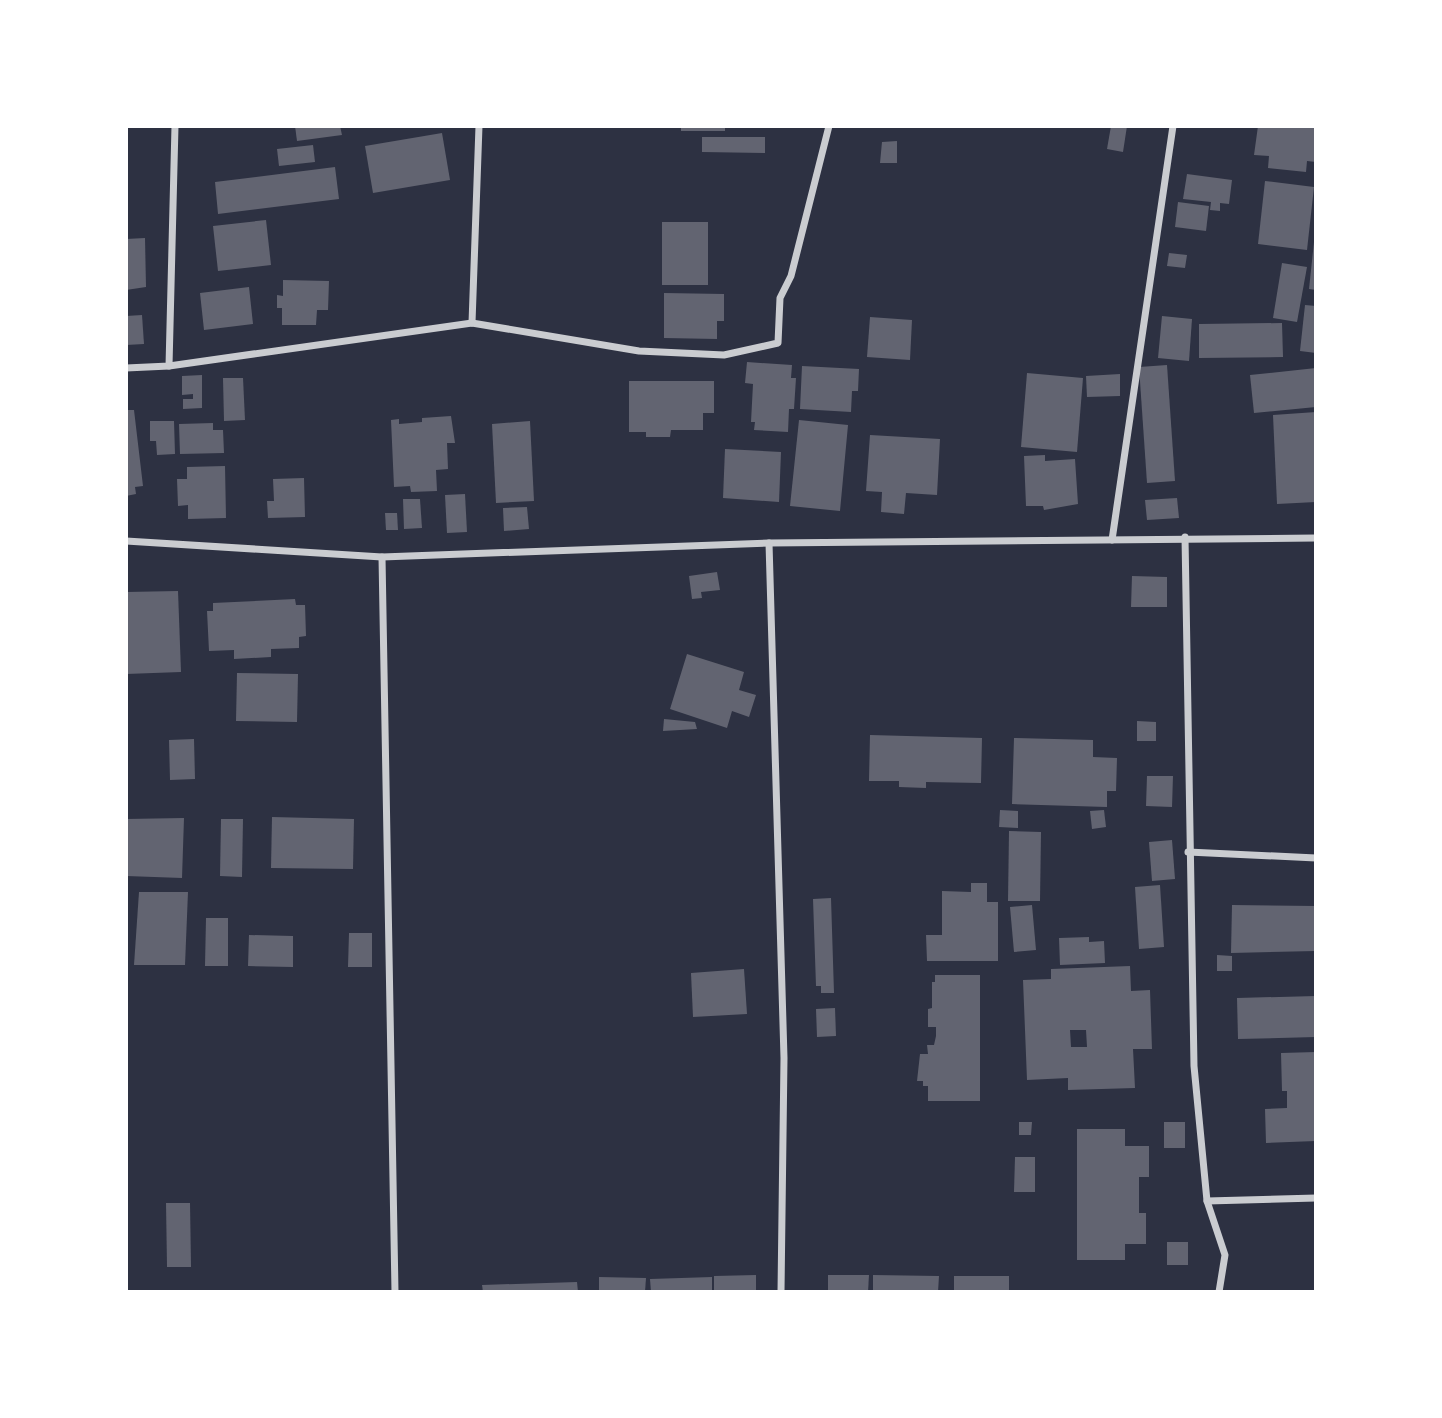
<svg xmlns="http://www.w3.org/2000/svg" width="1442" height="1418" viewBox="0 0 1442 1418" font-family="'DejaVu Sans',sans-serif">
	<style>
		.building { fill: #626471; fill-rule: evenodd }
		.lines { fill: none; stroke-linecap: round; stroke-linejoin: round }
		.minor { stroke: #caccd0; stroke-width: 7 }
	</style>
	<rect width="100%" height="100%" fill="#2d3142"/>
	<g class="building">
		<polygon points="295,126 340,126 342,135 297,141"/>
		<rect x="681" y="126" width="44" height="5"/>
		<polygon points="1111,126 1127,126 1123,152 1107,149"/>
		<polygon points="1258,126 1316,126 1316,162 1307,161 1306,172 1268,168 1269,156 1254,155"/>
		<polygon points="442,133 450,180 373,193 365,146"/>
		<polygon points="702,137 765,137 765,153 702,152"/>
		<polygon points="897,141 897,163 880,163 882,142"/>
		<polygon points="313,145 315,162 279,166 277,149"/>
		<polygon points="335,167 339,199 218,214 215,182"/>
		<polygon points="1187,174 1232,180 1229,204 1220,203 1220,211 1210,210 1211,202 1183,199"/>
		<polygon points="1265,181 1314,187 1307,250 1258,244"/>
		<polygon points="1178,202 1209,206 1206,231 1175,227"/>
		<polygon points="266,220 271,265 218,271 213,226"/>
		<rect x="662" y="222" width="46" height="63"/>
		<polygon points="145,238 146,287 126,290 126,239"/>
		<polygon points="1314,242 1316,242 1316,290 1309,289"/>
		<polygon points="1169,253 1187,255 1185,268 1167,266"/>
		<polygon points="1282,263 1307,267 1297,322 1273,318"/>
		<polygon points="283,280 329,281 328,310 317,310 316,325 282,325 282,308 277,308 277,295 283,296"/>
		<polygon points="249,287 253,324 204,330 200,293"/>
		<polygon points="664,293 724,294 724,321 717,321 717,339 664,338"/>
		<polygon points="1305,305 1316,306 1316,353 1300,351"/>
		<polygon points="142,315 144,344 126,345 126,316"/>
		<polygon points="1162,316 1192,319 1189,361 1158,358"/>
		<polygon points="870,317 912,320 910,360 867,357"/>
		<polygon points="1282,323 1283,357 1199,358 1199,324"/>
		<polygon points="747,362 792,365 791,378 796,378 794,409 789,409 788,432 754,430 755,422 751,422 753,384 745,383"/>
		<polygon points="1167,365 1175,481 1147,483 1139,367"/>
		<polygon points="802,366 859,369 858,391 852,391 851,412 800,409"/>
		<polygon points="1316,368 1316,407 1254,413 1250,375"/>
		<polygon points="1027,373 1083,378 1077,452 1021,447"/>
		<polygon points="1120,374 1120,396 1087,397 1086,376"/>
		<polygon points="202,375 202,408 183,409 183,399 193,399 193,394 182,395 182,376"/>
		<polygon points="223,378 243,378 245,420 224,421"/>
		<polygon points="629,381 714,381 714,413 703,413 703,430 671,430 670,437 646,437 646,432 629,432"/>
		<polygon points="126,410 134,410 143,486 135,487 136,494 126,496"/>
		<polygon points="1316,412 1316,502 1277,504 1273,415"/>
		<polygon points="451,416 455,443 447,443 448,469 436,470 437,491 411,492 410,486 394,487 391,420 399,419 399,424 422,422 422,418"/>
		<polygon points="799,420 848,425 840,511 790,506"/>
		<polygon points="150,421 174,421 175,454 157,455 156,441 150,441"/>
		<polygon points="530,421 534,501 496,503 492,424"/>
		<polygon points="213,423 213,430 223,430 224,453 180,454 179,424"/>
		<polygon points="870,435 940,439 937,495 906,493 904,514 881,512 882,492 866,491"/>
		<polygon points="725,449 781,452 779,502 723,498"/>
		<polygon points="1045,455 1045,461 1075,459 1078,504 1044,510 1043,506 1026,506 1024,456"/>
		<polygon points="225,466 226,518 188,519 188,505 178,506 177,479 187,479 187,467"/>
		<polygon points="304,478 305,517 268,518 267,501 274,501 273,479"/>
		<polygon points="465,494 467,532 447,533 445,495"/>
		<polygon points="1177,498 1179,518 1147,520 1145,500"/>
		<polygon points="403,499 420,499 422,528 404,529"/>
		<polygon points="527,507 529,529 504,531 503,508"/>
		<polygon points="385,513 397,513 398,530 386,530"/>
		<polygon points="717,572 720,590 701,592 702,598 692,599 689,576"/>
		<polygon points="1132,576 1167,577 1167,607 1131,607"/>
		<polygon points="178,591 181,672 126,674 126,592"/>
		<polygon points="295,599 296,605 305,605 306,636 299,637 299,648 271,649 271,657 234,659 234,650 209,651 207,611 213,611 213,603"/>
		<polygon points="687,654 744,672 739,690 756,695 749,717 732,711 727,728 670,709"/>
		<polygon points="237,673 298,674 297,722 236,721"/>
		<polygon points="664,719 695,722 697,729 663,731"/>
		<polygon points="1137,721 1156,722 1156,741 1137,741"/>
		<polygon points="870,735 982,738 981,783 926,782 926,788 899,787 899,781 869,781"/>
		<polygon points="1014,738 1093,740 1093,757 1117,758 1116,791 1107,791 1107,807 1012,804"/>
		<polygon points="194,739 195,779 170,780 169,740"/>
		<polygon points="1147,776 1173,776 1172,807 1146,806"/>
		<polygon points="1000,810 1018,811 1018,828 999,827"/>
		<polygon points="1104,810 1106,827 1092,829 1090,811"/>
		<polygon points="272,817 354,819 353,869 271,868"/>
		<polygon points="184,818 182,878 126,876 126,819"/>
		<polygon points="221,819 243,819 242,877 220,876"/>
		<polygon points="1009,831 1041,832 1040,901 1008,901"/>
		<polygon points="1172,840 1175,879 1152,881 1149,842"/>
		<polygon points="971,883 987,883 987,902 998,902 998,961 927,961 926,935 942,935 942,891 971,892"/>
		<polygon points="1160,885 1164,947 1139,949 1135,887"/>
		<polygon points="139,892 188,892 185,965 134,965"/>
		<polygon points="831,898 834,993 821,993 821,986 816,986 813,899"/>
		<polygon points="1032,905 1036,950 1014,952 1010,907"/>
		<polygon points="1232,905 1316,906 1316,951 1231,953"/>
		<polygon points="206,918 228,918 228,966 205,966"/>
		<polygon points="349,933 372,933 372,967 348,967"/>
		<polygon points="249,935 293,936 293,967 248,966"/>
		<polygon points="1089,937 1089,942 1104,941 1105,963 1060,965 1059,938"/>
		<polygon points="1217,955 1232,956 1232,971 1217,971"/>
		<path d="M1130,966L1131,991L1150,990L1152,1049H1133L1135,1088L1068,1090V1078L1027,1080L1023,980L1051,979V969ZM1070,1030H1086L1087,1047H1071Z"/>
		<polygon points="744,969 747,1014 693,1017 691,973"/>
		<polygon points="935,975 980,975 980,1101 928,1101 928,1086 923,1086 923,1081 917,1081 920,1054 928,1054 927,1045 934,1045 936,1036 936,1027 928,1027 928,1009 932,1008 932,982 935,982"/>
		<polygon points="1316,996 1316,1037 1238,1039 1237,998"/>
		<polygon points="835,1008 836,1036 817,1037 816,1009"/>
		<polygon points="1316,1052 1316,1141 1266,1143 1265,1109 1287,1108 1287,1091 1282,1091 1281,1053"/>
		<polygon points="1019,1122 1032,1122 1031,1135 1019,1135"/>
		<rect x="1164" y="1122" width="21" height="26"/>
		<polygon points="1077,1129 1125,1129 1125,1146 1149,1146 1149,1177 1139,1177 1139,1213 1146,1213 1146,1244 1125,1244 1125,1260 1077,1260"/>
		<polygon points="1015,1157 1035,1157 1035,1192 1014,1192"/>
		<polygon points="166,1203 190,1203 191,1267 167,1267"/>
		<rect x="1167" y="1242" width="21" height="23"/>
		<polygon points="756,1275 756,1292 714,1292 714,1276"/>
		<polygon points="828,1275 869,1275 868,1292 828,1292"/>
		<polygon points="873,1275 939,1276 938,1292 873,1292"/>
		<rect x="954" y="1276" width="55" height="16"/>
		<polygon points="599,1277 646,1278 645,1292 599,1292"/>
		<polygon points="712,1277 712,1292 651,1292 650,1279"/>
		<polygon points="577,1282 578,1292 483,1292 482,1285"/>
	</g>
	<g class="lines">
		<g class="minor">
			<polyline points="472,323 479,126"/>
			<polyline points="169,366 175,126"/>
			<polyline points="126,368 169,366 472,323 639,351 724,355 778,343 780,298 791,276 829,126"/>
			<polyline points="1185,537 1194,1066 1207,1201 1225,1255 1219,1292"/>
			<polyline points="1112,540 1173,126"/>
			<polyline points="126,541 382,557 769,543 1316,538"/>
			<polyline points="769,543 784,1058 781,1292"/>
			<polyline points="382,557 395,1292"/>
			<polyline points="1188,852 1316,858"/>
			<polyline points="1207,1201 1316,1198"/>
		</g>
	</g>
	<rect width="1442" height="1418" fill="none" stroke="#ffffff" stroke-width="256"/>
</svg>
